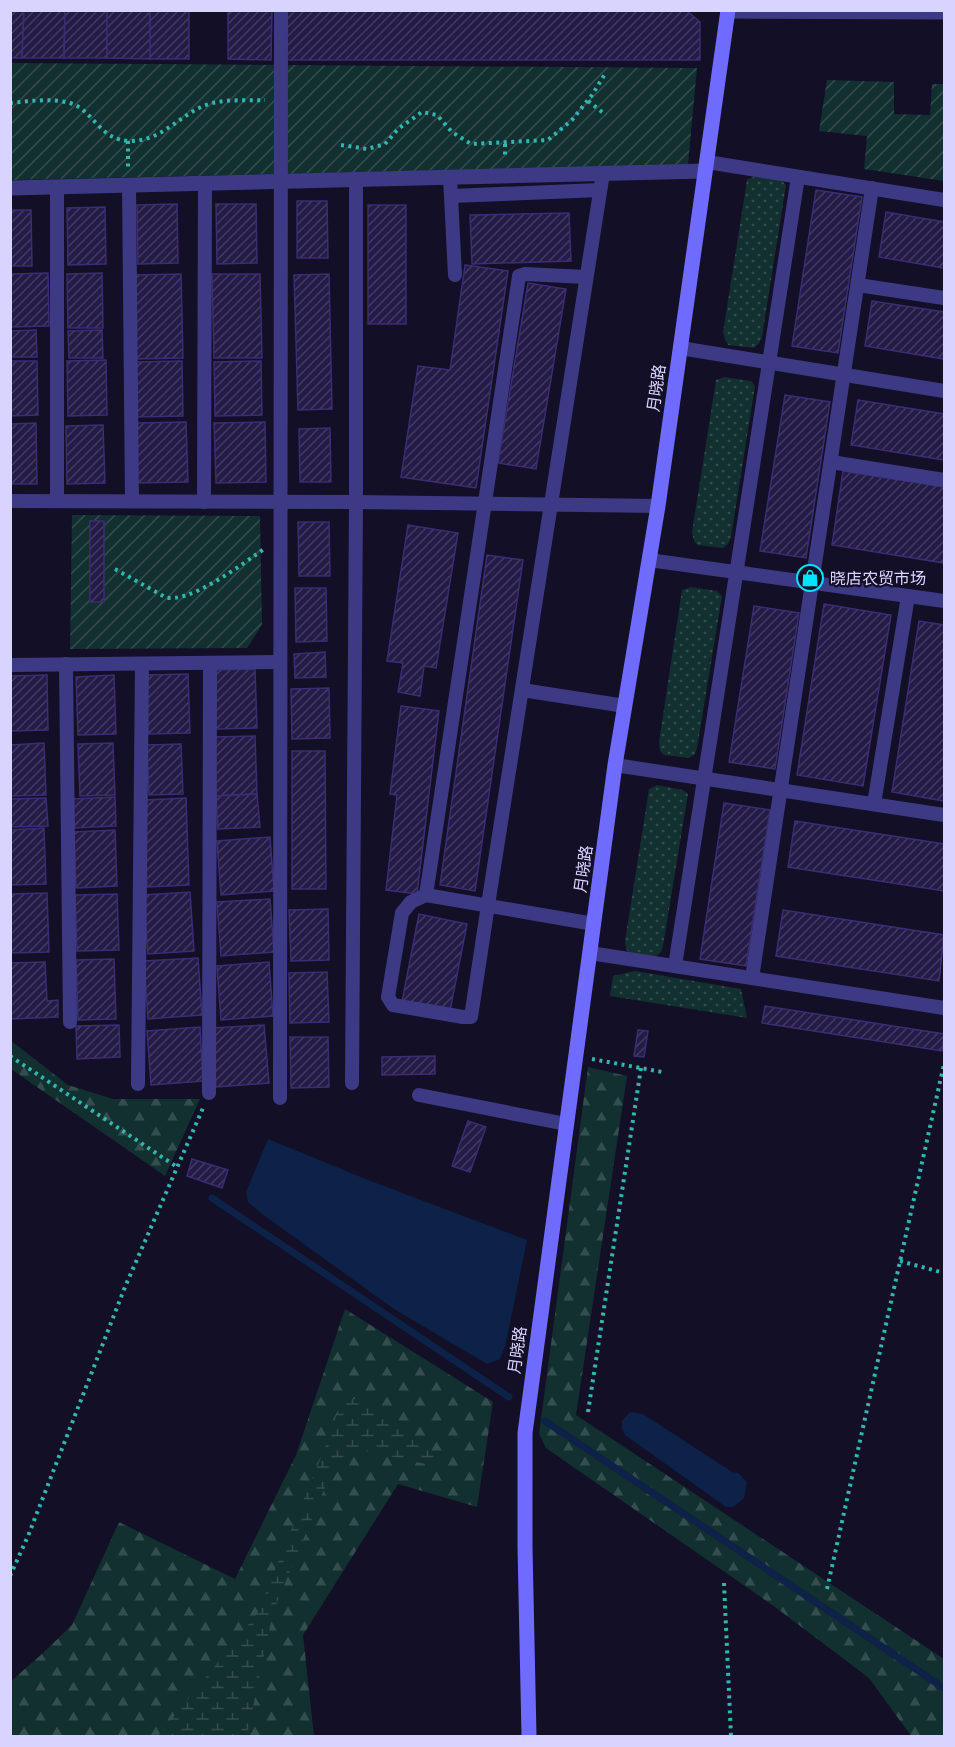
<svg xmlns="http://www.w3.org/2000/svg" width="955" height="1747" viewBox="0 0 955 1747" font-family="Helvetica,'Noto Sans SC',sans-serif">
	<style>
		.grass { fill: url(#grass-dots) }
		.forest { fill: url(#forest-firs) }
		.wetland { fill: url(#wetland-marsh) }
		.garden { fill: url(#garden-furrows) }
		.water { fill: #0c2248 }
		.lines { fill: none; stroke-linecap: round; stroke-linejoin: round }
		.stream { stroke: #0c2248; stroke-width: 7 }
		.building { fill: url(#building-hatch); stroke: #3b2d73; stroke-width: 1.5 }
		.path { stroke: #2fb8b0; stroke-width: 4; stroke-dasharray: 3 4.5; stroke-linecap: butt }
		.lane { stroke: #3d3a85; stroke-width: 14 }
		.street { stroke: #3d3a85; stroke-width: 15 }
		.secondary { stroke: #6f6bff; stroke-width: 15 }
		.labels { text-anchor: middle; stroke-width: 4.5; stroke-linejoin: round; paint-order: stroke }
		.street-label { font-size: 16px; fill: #d9d4ff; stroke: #130f26 }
		.poi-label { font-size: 16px; fill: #d9d4ff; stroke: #130f26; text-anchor: start }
	</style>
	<defs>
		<pattern id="grass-dots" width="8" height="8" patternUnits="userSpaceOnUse" patternTransform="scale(1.5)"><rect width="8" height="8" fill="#12302f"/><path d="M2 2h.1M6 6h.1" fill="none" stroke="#344d4e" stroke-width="1.8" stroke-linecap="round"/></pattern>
		<pattern id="forest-firs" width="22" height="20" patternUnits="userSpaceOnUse" patternTransform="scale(1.5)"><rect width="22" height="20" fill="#12302f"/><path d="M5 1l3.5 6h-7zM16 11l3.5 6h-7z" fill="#344d4e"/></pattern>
		<pattern id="wetland-marsh" width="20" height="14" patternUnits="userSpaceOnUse" patternTransform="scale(1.5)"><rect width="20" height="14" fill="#12302f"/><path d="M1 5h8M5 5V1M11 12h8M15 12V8" fill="none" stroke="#344d4e"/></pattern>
		<pattern id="garden-furrows" width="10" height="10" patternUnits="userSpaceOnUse" patternTransform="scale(1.5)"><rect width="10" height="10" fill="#12302f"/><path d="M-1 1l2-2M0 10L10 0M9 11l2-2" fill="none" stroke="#344d4e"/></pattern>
		<pattern id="building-hatch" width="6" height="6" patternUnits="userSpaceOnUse" patternTransform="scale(1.5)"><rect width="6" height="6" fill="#241b47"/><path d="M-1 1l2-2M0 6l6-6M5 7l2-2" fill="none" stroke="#433b63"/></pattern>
	</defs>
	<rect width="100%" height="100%" fill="#130f26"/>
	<g class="grass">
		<polygon points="755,176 782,181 786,185 762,337 759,343 754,348 728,345 725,340 723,332 747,180"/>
		<polygon points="724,377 751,381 755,386 731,537 728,544 723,548 697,545 694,541 692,532 716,380"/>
		<polygon points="691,587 717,591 722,596 697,748 695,754 689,758 664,755 660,751 659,742 682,590"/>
		<polygon points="657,785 683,790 688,794 663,946 661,952 655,957 630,954 626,949 625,941 649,789"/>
		<polygon points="635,971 741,989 747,1018 610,996 613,976"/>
	</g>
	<g class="forest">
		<polygon points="10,1040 68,1085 113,1099 200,1099 165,1176 11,1069"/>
		<polygon points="588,1067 627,1076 576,1415 944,1659 944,1736 911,1736 869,1678 775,1607 546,1448 539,1434"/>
		<polygon points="345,1309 493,1402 477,1507 398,1484 303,1635 314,1736 11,1736 10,1682 43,1653 72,1625 119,1522 235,1579 296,1455"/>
	</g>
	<polygon class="wetland" points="355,1399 423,1442 440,1460 430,1465 366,1451 351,1451 334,1466 273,1612 247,1736 158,1736 257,1614 327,1442 341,1402"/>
	<g class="garden">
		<polygon points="10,63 697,68 688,165 11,180"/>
		<polygon points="827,80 894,82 894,114 930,115 932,84 944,84 944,181 864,169 867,136 819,131"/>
		<polygon points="72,515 260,516 262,625 247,648 70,649"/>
	</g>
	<g class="water">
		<polygon points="268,1139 368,1180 527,1240 505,1347 500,1359 487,1364 394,1309 262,1214 248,1202 246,1192"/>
		<polygon points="630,1412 643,1414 732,1472 738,1473 747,1482 744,1498 733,1507 726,1507 625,1435 622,1429 622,1421"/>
	</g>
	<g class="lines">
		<g class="stream">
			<polyline points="212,1198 509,1397"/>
			<polyline points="545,1421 944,1688"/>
		</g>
	</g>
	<g class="building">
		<polygon points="10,10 24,10 22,58 10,58"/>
		<polygon points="24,10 65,10 64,58 22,58"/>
		<polygon points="65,10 107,10 107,58 64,58"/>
		<polygon points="107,10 150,10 150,59 107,58"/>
		<rect x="150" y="10" width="39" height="49"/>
		<polygon points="228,10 272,10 271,60 228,59"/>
		<polygon points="286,10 687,11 700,22 700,60 287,60"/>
		<polygon points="816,190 862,197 838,353 792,346"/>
		<polygon points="297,201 327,201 328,258 297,258"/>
		<polygon points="177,204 178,263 138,264 137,205"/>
		<polygon points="216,204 256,204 257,263 217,264"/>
		<rect x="368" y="205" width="38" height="119"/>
		<polygon points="105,207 106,264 68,265 67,208"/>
		<polygon points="10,210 31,210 32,266 10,266"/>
		<polygon points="886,212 944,222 944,268 879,257"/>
		<polygon points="569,213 571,261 472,264 470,215"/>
		<polygon points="465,265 508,271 476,488 401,477 418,366 450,370"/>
		<polygon points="48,273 49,326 10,327 10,274"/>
		<polygon points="102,273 103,328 68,328 67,274"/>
		<polygon points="181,274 183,358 135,359 133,275"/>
		<polygon points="212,274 260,274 262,358 214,358"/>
		<polygon points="329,274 332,409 298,410 294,275"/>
		<polygon points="528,283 566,289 536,469 498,463"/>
		<polygon points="872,301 944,312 944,359 865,346"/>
		<polygon points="36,330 37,357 10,357 10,331"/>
		<polygon points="102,330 103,358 69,358 68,331"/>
		<polygon points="106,360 107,415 68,416 67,361"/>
		<polygon points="10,361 37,361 38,415 10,416"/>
		<polygon points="182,361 183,416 136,417 135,362"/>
		<polygon points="261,361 262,415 215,416 214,362"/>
		<polygon points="785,395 830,402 806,558 760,551"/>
		<polygon points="858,400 944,414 944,460 851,445"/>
		<polygon points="186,422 188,482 136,483 135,423"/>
		<polygon points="265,422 266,482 216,483 214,423"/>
		<polygon points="36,423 37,484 10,484 10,424"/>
		<polygon points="103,425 105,483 67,484 66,426"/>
		<polygon points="330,428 331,482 300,482 299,429"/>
		<polygon points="843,471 944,487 944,563 832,545"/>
		<rect x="90" y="521" width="14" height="81"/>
		<polygon points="298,522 329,522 330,576 299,576"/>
		<polygon points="408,525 458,533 436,668 424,666 420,696 398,692 403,663 387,661"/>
		<polygon points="487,555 523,560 475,891 440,885"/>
		<polygon points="295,588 326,588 327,641 296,642"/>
		<polygon points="824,604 891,615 863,786 797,775"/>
		<polygon points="754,606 799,613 775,769 729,762"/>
		<polygon points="919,621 944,625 944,801 892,792"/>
		<polygon points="325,652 326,677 295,678 294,654"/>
		<polygon points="255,669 257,728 216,729 214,670"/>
		<polygon points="188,674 190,733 148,734 146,675"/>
		<polygon points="47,675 48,730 10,731 10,676"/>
		<polygon points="114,675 116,734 78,735 76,677"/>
		<polygon points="329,688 330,738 292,739 291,689"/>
		<polygon points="401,706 439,711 417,894 386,890 397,795 390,794"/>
		<polygon points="255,736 257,794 216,796 214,737"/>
		<polygon points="44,743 46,795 10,796 10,745"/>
		<polygon points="113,743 115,795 80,796 78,744"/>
		<polygon points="181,744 183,794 149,795 147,745"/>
		<polygon points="292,751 325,751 326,889 292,889"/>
		<polygon points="257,794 260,827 218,829 216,796"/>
		<polygon points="115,797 116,826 74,828 73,799"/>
		<polygon points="46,798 48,826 10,827 10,799"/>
		<polygon points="186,798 189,885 147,887 144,800"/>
		<polygon points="724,803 770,810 746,966 700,959"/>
		<polygon points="795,821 944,844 944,891 788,867"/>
		<polygon points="44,828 46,884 10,885 10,830"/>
		<polygon points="115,830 117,886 76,888 74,832"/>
		<polygon points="270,837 274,891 221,895 217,841"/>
		<polygon points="190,892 194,951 148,954 143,895"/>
		<polygon points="47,893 49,952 10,953 10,894"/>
		<polygon points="117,894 119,950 77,951 75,895"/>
		<polygon points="270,899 274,952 221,956 217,902"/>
		<polygon points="328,909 329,960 291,961 289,910"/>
		<polygon points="783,910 944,935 939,981 776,956"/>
		<polygon points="419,914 467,924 450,1011 402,1002"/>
		<polygon points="198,958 202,1015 148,1019 144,961"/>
		<polygon points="114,959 116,1019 78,1020 76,960"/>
		<polygon points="45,962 47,1001 58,1000 58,1017 10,1019 10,963"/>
		<polygon points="269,962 273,1016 221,1020 217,966"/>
		<polygon points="327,972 329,1022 290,1023 289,973"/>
		<polygon points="765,1006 944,1034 942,1051 762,1023"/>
		<polygon points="119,1025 120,1057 77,1059 76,1026"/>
		<polygon points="264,1025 269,1083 216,1087 212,1028"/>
		<polygon points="200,1027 203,1081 151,1085 147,1031"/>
		<polygon points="638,1030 648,1031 644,1057 634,1056"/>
		<polygon points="290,1037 328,1037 329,1087 291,1088"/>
		<polygon points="435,1056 435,1074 382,1075 382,1057"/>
		<polygon points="468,1121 486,1127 470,1172 452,1166"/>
		<polygon points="192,1159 228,1170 222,1188 187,1176"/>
	</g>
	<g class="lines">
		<g class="path">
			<polyline points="588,101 606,115"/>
			<path d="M10,103C30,101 51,98 70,103C94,110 99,141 131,141C159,141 178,118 201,107C220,98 244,101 265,100"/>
			<polyline points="128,141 128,169"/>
			<polyline points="505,144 505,158"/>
			<polyline points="341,145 367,149 385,144 398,129 422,112 437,115 452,132 471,144 548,140 572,120 592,95 605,74"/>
			<path d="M115,569L165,597C188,605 244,563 264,549"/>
			<polyline points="10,1056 177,1167"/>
			<polyline points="592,1059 662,1072"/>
			<polyline points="900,1261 944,1273"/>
			<polyline points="588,1412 641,1068"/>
			<polyline points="10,1576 28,1536 125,1287 203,1108"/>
			<polyline points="724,1583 731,1736"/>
			<polyline points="827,1589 944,1064"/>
		</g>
		<g class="lane">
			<polyline points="707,162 944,200"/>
			<polyline points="450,177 455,275"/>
			<polyline points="129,185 132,501"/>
			<polyline points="57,187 57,501"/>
			<polyline points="451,196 600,190"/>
			<polyline points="858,285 944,298"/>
			<polyline points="680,348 944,391"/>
			<polyline points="831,462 944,480"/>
			<polyline points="10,501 356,502 658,506"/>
			<polyline points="204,502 205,183"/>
			<polyline points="649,560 944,601"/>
			<polyline points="66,664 70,1022"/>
			<polyline points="10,665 280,662"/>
			<polyline points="522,690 625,706"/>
			<polyline points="615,765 944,815"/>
			<polyline points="874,804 908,596"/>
			<polyline points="426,895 519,276 525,274 586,277"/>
			<polyline points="594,924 426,895 411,902 402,913 388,997 393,1005 463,1017 471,1017 488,905 603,173"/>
			<polyline points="590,953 944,1008"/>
			<polyline points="675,966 798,177"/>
			<polyline points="752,978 872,188"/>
			<polyline points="352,1083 356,502 356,179"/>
			<polyline points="138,1084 142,664"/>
			<polyline points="209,1093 210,663"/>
			<polyline points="419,1095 566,1124"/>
			<polyline points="280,1098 281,10"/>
		</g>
		<g class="street">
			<polyline points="728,11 944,12"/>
			<polyline points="10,188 705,171"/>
		</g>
		<polyline class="secondary" points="529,1736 525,1547 525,1433 615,765 658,506 728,10"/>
	</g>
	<defs>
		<symbol id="shop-ring" viewBox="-11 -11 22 22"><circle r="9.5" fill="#130f26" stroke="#00e5ff" stroke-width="1.5"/><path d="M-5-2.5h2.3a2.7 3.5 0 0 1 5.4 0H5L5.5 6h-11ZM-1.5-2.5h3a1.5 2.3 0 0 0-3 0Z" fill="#00e5ff"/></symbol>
	</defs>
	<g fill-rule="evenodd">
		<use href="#shop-ring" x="795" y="563" width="30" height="30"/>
	</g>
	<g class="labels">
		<g class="street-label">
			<text transform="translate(656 388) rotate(-82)" y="6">月晓路</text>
			<text transform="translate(583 869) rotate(-82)" y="6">月晓路</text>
			<text transform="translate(517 1350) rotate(-82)" y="6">月晓路</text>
		</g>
		<g class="poi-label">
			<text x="830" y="584">晓店农贸市场</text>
		</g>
	</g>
	<rect width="955" height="1747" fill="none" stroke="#d9d4ff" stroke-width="24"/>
</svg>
